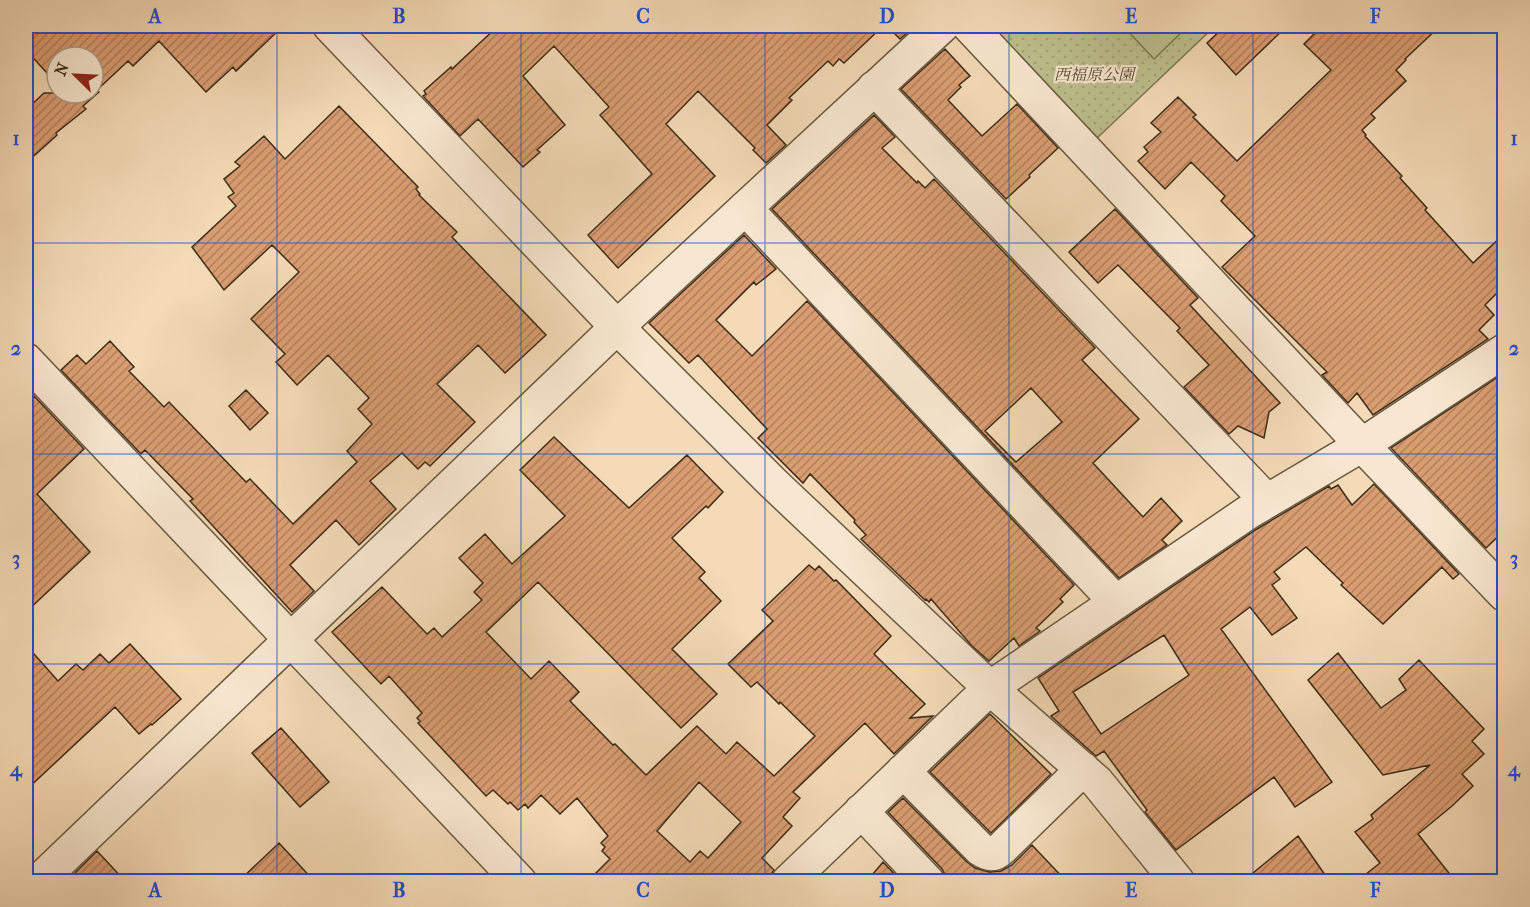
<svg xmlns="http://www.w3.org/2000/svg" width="1530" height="907" font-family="'IM FELL French Canon','Noto Serif JP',serif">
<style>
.green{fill:url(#green-dots);stroke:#7c7652;stroke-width:1.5}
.pitch{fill:#bdbf8d;stroke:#7c7652;stroke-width:1.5}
.building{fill:url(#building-hatch);stroke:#3c2c18;stroke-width:1.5;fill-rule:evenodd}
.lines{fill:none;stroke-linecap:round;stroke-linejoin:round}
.minor-casing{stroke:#6a5840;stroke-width:36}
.minor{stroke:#f8e7d0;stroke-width:33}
.grid{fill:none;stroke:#1d4ed8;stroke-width:1.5;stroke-opacity:0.55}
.labels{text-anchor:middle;stroke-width:4.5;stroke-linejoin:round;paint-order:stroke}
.park-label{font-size:16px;font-style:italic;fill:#56492f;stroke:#f8e7d0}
.neatline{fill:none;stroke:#1d4ed8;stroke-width:2}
.grid-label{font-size:20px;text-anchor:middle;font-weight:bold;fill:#1d4ed8}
</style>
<defs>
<pattern id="green-dots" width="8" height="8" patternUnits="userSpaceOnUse" patternTransform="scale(1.5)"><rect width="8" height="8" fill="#bdbf8d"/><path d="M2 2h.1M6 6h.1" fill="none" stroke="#a3a479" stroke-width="1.8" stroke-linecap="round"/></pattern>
<pattern id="building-hatch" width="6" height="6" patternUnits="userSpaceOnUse" patternTransform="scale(1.5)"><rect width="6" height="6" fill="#da9d72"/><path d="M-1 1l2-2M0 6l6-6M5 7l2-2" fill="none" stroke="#b2805d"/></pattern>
</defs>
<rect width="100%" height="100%" fill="#f4dab6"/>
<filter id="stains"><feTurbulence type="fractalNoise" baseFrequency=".00333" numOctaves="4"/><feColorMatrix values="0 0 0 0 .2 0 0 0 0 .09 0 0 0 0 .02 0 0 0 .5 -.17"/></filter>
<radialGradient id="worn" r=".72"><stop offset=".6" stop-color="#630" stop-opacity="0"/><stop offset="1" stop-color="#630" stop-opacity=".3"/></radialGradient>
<path class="green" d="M980 26H1215L1095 140Z"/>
<path class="pitch" d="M1123 26H1188L1154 59Z"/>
<path class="building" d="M26 26H54L61 33 68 26H283L236 71 233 67 206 92 159 41 133 66 128 61 97 90 99 92 83 106 86 109 56 133 57 135 26 163V110L44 93H93V57H57V84L26 50Z
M498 26H883L844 63 839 59 833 66 828 61 789 98 792 100 767 125 786 145 766 163 753 150 755 148 698 91 666 124 715 176 618 268 588 235 652 174 600 115 609 107 554 46 523 76 565 125 537 150 540 152 523 167 478 119 460 136 423 96 426 94 424 91 451 67 452 69Z
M887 26H915L900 39Z
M1225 26H1287L1236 75 1207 43Z
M1325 26H1440L1405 59 1406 60 1396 70 1406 81 1371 114 1375 118 1362 130 1366 135 1365 136 1402 176 1400 178 1427 208 1425 210 1473 263 1504 234V286L1485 305 1494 315 1479 330 1488 339 1373 415 1357 393 1348 403 1322 375 1327 372 1222 267 1255 236 1221 201 1225 196 1191 162 1165 189 1138 161 1148 152 1144 147 1161 132 1151 123 1178 97 1196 115 1193 117 1237 161 1331 70 1304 44 1319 29 1320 30Z
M945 49 970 76 959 85 961 87 948 100 982 136 1017 104 1058 148 1029 175 1030 177 1006 199 901 89Z
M339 106 418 187 416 189 420 194 419 195 457 232 452 237 546 335 505 373 478 345 437 384 475 422 430 466 425 462 418 469 402 453 370 481 396 509 359 545 336 520 290 565 314 591 292 612 190 501 193 499 145 450 141 454 61 370 77 355 86 364 110 341 134 367 129 371 164 407 169 402 246 482 250 479 293 524 357 462 347 451 372 424 358 409 369 398 328 355 297 385 276 362 285 354 251 319 299 272 272 245 224 290 192 247 236 206 228 197 234 193 224 179 240 166 235 162 264 136 285 159Z
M874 115 895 137 882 148 917 183 918 181 925 188 934 179 1095 348 1082 360 1139 419 1093 463 1143 517 1161 498 1182 521 1162 540 1167 545 1119 578 772 209ZM1031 388 1062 422 1016 462 985 431Z
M1115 209 1198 298 1190 305 1280 403 1269 412 1264 438 1238 426 1229 434 1184 387 1209 365 1177 331 1180 328 1118 265 1098 283 1069 252Z
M744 235 776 269 756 285 754 282 716 320 752 356 807 301 1074 585 1060 599 1063 602 1036 628 1040 631 1019 646 1014 638 989 661 972 646 931 599 929 602 926 599 925 600 861 539 866 535 854 522 855 520 810 474 803 483 758 438 767 429 698 355 689 363 649 323Z
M1504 373V531L1486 548 1391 448Z
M246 390 268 413 250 430 229 406Z
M34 396 84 449 37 494 90 552 26 612V404Z
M554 437 629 508 687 455 723 492 708 508 706 506 672 538 705 572 699 578 721 601 672 649 717 694 681 728 538 582 486 632 531 679 549 661 579 692 570 701 613 745 615 744 646 775 697 726 726 754 737 742 774 776 815 736 780 702 779 704 757 682 751 687 728 664 773 621 762 610 809 565 815 570 819 566 834 581 836 580 891 636 874 654 925 704 910 718 933 716 894 754 865 723 793 792 800 798 783 817 792 826 762 858 774 870 770 876V882H587L610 859 602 851 605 847 601 843 608 836 577 798 560 814 541 795 528 808 525 804 518 810 510 802 508 804 493 790 486 796 418 723 420 721 417 718 422 713 389 676 381 684 332 632 382 587 427 634 434 628 442 637 482 600 474 592 483 583 459 558 485 534 512 564 565 516 520 470ZM699 782 741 822 708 858 700 851 690 862 657 831Z
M1374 484 1459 574 1453 579 1442 567 1383 624 1341 585 1343 583 1306 547 1274 572 1280 579 1272 585 1297 618 1272 635 1250 607 1221 629 1332 782 1295 807 1274 777 1176 850 1145 812 1147 810 1104 751 1096 756 1053 718 1051 716 1059 711 1038 678 1257 529 1329 486 1331 489 1338 485 1352 505ZM1164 635 1189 675 1101 734 1073 692Z
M130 644 181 699 152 725 151 724 139 734 115 707 26 790V645L58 681 76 664 83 670 100 654 109 663Z
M1338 653 1381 708 1406 690 1399 679 1419 660 1484 729 1472 741 1484 754 1462 774 1473 786 1452 806 1418 834 1456 882H1356L1380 863 1355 832 1373 819 1371 815 1430 765 1383 775 1308 680Z
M990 714 1051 774 991 833 930 772Z
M281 728 329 782 300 807 252 753Z
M903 798 967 862 975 868 989 872 1001 871 1012 865 1032 845 1067 882H946V877L942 869 888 812Z
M1298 836 1330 882H1242Z
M279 843 315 882H238Z
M97 851 126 882H66Z
M883 862 902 882H866Z"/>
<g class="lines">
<g class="minor-casing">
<path id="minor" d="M330 26 617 327 773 483 990 688 1097 782 1178 882
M969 26 1362 445 1504 594
M874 88 1267 501
M745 208 1115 601
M26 360 520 882
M903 771 980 849C989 855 994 856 1002 848L1083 769
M861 811 928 882
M38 882 617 327 942 26
M788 882 990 688 1247 513 1362 445 1504 351"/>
</g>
<use href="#minor" class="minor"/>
</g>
<path class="grid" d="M277 26V882M521 26V882M765 26V882M1009 26V882M1253 26V882M26 243H1504M26 454H1504M26 664H1504"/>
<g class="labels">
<g class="park-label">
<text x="1094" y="80">西福原公園</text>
</g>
</g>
<rect width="1530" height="907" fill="none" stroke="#f4dab6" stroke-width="66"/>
<g transform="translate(75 75) rotate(294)"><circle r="28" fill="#f8e7d0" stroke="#ad9c86" stroke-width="1.5"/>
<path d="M0-4.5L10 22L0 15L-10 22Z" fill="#8f2418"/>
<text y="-9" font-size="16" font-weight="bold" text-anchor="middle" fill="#3c2c18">N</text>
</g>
<rect x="33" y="33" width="1464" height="841" class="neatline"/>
<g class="grid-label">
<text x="155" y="23">A</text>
<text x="399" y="23">B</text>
<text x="643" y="23">C</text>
<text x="887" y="23">D</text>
<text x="1131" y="23">E</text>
<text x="1375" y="23">F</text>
<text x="16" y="145">1</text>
<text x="1514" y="145">1</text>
<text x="16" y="355">2</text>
<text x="1514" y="355">2</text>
<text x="16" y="565">3</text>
<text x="1514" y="565">3</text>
<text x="16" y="776">4</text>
<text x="1514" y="776">4</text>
<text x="155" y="897">A</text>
<text x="399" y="897">B</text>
<text x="643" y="897">C</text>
<text x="887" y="897">D</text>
<text x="1131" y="897">E</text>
<text x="1375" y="897">F</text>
</g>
<rect width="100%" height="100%" filter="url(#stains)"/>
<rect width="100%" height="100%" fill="url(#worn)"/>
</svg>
